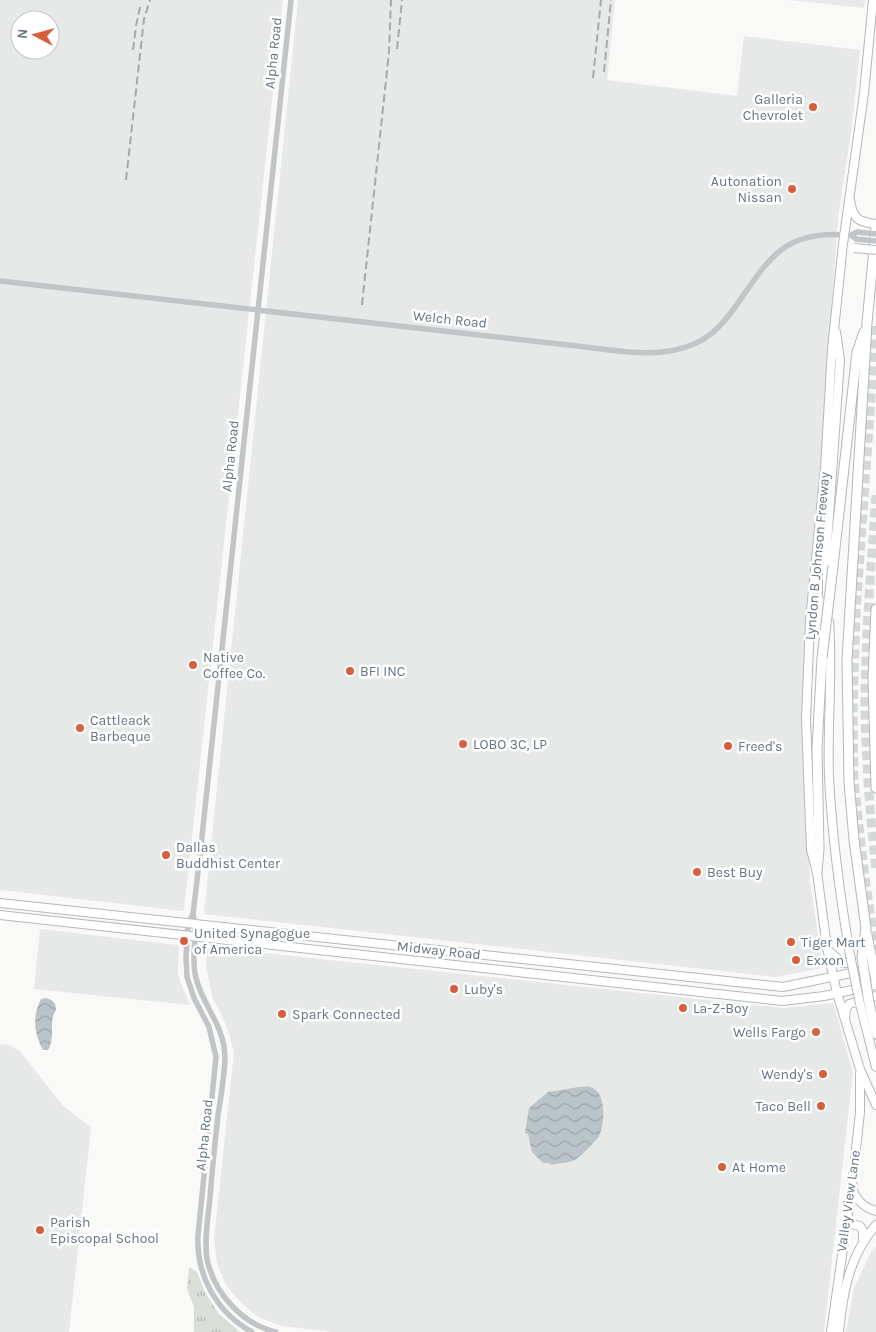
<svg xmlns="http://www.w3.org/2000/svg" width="876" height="1332" font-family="Karla,sans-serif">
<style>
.built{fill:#e7e8e8;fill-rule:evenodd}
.grass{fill:url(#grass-tufts)}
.water{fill:url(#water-waves)}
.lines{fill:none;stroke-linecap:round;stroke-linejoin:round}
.highway-tunnel{stroke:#d4d8d9;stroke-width:9;stroke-dasharray:9 4.5;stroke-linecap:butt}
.major-casing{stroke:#b4b9bd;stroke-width:10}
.highway-casing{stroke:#b4b8bb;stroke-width:11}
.minor{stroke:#c1c5c8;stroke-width:5.5}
.major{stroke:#fff;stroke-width:8}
.highway{stroke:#fff;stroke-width:9}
.rail{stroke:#a3a9ae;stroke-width:2;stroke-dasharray:8 4;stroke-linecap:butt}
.major-bridge-casing{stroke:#b4b9bd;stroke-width:10;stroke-linecap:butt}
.highway-bridge-casing{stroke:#b4b8bb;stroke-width:11;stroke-linecap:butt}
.minor-bridge{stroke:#c1c5c8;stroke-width:5.5}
.major-bridge{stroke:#fff;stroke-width:8}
.highway-bridge{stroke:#fff;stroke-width:9}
.poi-dot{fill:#d75e3a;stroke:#fff;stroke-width:2}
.labels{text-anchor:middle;stroke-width:5;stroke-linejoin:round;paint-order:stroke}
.street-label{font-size:14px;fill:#667580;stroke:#fff}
.poi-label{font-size:14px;fill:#667580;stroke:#fff;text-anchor:start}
</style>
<defs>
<pattern id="grass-tufts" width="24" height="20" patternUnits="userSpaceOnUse" patternTransform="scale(1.25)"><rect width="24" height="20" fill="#d9ded7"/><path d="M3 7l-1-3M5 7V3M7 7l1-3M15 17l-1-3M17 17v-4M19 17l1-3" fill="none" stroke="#b4b9b4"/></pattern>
<pattern id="water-waves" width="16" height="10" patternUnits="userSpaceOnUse" patternTransform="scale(1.25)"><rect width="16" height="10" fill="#bac4c8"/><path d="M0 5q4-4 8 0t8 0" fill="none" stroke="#9ba4a8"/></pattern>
</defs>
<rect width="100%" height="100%" fill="#f9f9f7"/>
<path class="built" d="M0 0H283L184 911 0 890ZM20 20H50V50H20Z
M298 0H615L607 80 737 96 744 36 860 50 851 133 838 218 830 336 823 460 805 664V788L810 881 823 968 776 977 204 914Z
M790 0H865L864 8Z
M40 929 178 945 179 949 178 976 190 1005 34 989Z
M207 947 784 1008 833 1003 853 1072 824 1332H333L281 1326 258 1317 240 1302 226 1285 217 1263 214 1239 234 1052 227 1027 212 996 206 967Z
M0 1044 9 1045 20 1051 63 1106 91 1127 69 1332H0Z
M876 1247V1332H846L854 1288 872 1250Z"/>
<path class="grass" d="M189 1267 197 1272 205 1292 218 1313 240 1332H194V1307L187 1289Z"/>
<path class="water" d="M46 998C53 1000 56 1003 56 1010 48 1021 56 1037 48 1050H43C34 1034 32 1016 41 999Z
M579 1087C582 1087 587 1086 590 1087 607 1091 605 1124 599 1136 597 1140 580 1157 575 1160 569 1163 559 1163 552 1165L549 1163H543L532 1152 528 1134 525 1133 529 1108 548 1092Z"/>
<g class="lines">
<path class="highway-tunnel" d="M876 326 856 613 853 709 854 782 865 878 876 952
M876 495C871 566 865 639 865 711 866 763 870 817 876 869"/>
<g class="major-casing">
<path id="major" d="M873 0 864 93 843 244 832 349 825 468 810 621 806 719 811 850 817 872 827 948 837 993 860 1069 876 1105
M850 200C853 219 858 222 876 224
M827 595V544L840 360 836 332
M829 621C833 673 827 725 829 777 832 837 840 896 850 955
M0 903 783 987 876 968
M0 915 782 1001 824 996 876 985
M828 950 842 963H854L876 959
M860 1004 876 1067
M845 1018 846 1009 849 1004 876 996
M852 1188C856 1200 863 1207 876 1211
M847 1223 860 1226 863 1231V1240
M831 1332 852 1186 860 1112V1074
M839 1332C843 1292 849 1256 876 1225"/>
</g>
<g class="highway-casing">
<path id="highway" d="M833 566 857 352 864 332
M876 609 873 678 876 788
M817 872 819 849 817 748 822 658
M866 928 854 840 849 782 847 660 867 323 876 227
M869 1003 876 1034"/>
</g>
<path class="minor" d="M0 281 577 346C615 350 658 360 694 344 713 336 724 322 736 306 768 260 783 230 846 235
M193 914C199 935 190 956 196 978 203 1007 225 1025 225 1059 224 1077 221 1097 218 1115 215 1143 212 1171 210 1198 208 1218 204 1239 207 1259 214 1293 242 1324 276 1332
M252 1332C216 1312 196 1275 198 1235L216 1057 209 1027 194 998 187 977 186 957 188 923 193 914 201 846 291 0"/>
<use href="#major" class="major"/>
<use href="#highway" class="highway"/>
<path class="rail" d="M397 49 402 0
M133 50 136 26 140 7
M604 72 611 0
M593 78 601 0
M126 180 144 19 150 0
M362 305 389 52 391 0"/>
<g class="major-bridge-casing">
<path id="major-bridge" d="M854 248 876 250
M850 955 860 1004"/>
</g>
<g class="highway-bridge-casing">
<path id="highway-bridge" d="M822 658 833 566
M866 928 862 957 869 1003
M867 935 876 980"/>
</g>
<path class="minor-bridge" d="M876 234 857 232 851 235 856 239 876 241"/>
<use href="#major-bridge" class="major-bridge"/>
<use href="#highway-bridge" class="highway-bridge"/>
</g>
<g class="poi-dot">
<circle cx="813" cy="107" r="5"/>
<circle cx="792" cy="189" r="5"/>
<circle cx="193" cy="665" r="5"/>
<circle cx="350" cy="671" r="5"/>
<circle cx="80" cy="728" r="5"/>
<circle cx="463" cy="744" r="5"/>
<circle cx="728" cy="746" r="5"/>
<circle cx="166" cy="855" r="5"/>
<circle cx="697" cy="872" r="5"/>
<circle cx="184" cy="941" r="5"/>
<circle cx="791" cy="942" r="5"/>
<circle cx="796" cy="960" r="5"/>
<circle cx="454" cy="989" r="5"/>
<circle cx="683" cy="1008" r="5"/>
<circle cx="282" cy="1014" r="5"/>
<circle cx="816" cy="1032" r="5"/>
<circle cx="823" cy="1074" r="5"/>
<circle cx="821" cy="1106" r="5"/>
<circle cx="722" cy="1167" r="5"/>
<circle cx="40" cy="1230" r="5"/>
</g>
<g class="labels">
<g class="street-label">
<text transform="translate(273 53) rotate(-84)" y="5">Alpha Road</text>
<text transform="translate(450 319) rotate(6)" y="5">Welch Road</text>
<text transform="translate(230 456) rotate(-84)" y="5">Alpha Road</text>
<text transform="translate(817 556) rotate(-85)" y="5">Lyndon B Johnson Freeway</text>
<text transform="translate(439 950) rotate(6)" y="5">Midway Road</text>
<text transform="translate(204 1135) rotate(-84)" y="5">Alpha Road</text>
<text transform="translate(848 1201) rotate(-82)" y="5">Valley View Lane</text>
</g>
<g class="poi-label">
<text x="803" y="104" text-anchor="end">Galleria<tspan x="803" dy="16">Chevrolet</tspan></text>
<text x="782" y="186" text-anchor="end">Autonation<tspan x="782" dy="16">Nissan</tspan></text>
<text x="203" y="662">Native<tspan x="203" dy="16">Coffee Co.</tspan></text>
<text x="360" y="676">BFI INC</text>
<text x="90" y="725">Cattleack<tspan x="90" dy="16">Barbeque</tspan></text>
<text x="473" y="749">LOBO 3C, LP</text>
<text x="738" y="751">Freed's</text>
<text x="176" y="852">Dallas<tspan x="176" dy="16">Buddhist Center</tspan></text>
<text x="707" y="877">Best Buy</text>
<text x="194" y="938">United Synagogue<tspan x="194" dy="16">of America</tspan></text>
<text x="801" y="947">Tiger Mart</text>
<text x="806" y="965">Exxon</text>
<text x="464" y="994">Luby's</text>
<text x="693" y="1013">La-Z-Boy</text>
<text x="292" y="1019">Spark Connected</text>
<text x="806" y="1037" text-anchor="end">Wells Fargo</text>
<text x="813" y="1079" text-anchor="end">Wendy's</text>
<text x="811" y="1111" text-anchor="end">Taco Bell</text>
<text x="732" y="1172">At Home</text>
<text x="50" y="1227">Parish<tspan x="50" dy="16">Episcopal School</tspan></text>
</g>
</g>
<g transform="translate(35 35) rotate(276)"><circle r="24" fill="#ffffff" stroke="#c2c8cc"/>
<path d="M0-4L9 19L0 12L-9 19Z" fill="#d75e3a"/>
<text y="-8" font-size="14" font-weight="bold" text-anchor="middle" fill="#667580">N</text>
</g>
</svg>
